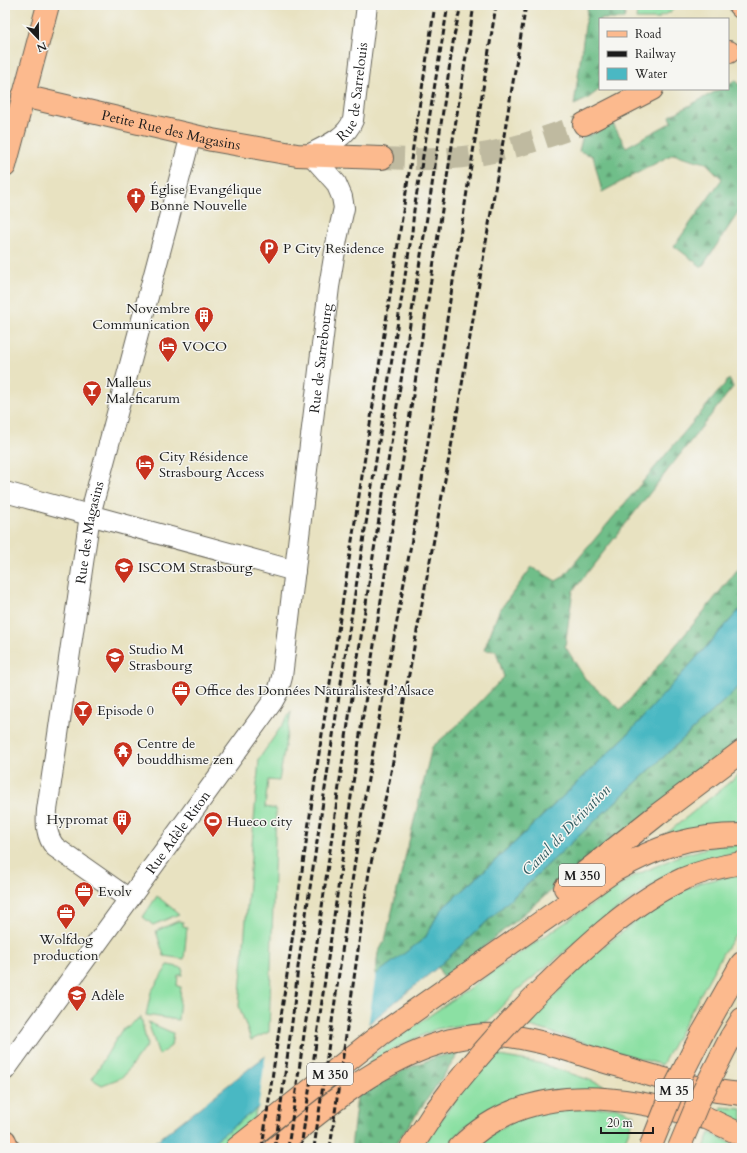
<svg xmlns="http://www.w3.org/2000/svg" width="747" height="1153" font-family="Cardo,serif">
<style>
.grass{fill:#8be0a3;stroke:#547e60}
.forest{fill:url(#forest-firs);stroke:#466d52}
.water{fill:#4ab8c3;stroke:#336a70}
.pier{fill:#e8e2c1}
.lines{fill:none;stroke-linecap:round;stroke-linejoin:round}
.major-tunnel{stroke:#bfbaa0;stroke-width:22;stroke-dasharray:22 11;stroke-linecap:butt}
.minor-casing{stroke:#636156;stroke-width:22}
.major-casing{stroke:#636156;stroke-width:24}
.highway-casing{stroke:#636156;stroke-width:24}
.minor{stroke:#fff;stroke-width:20}
.major{stroke:#fcba8e;stroke-width:22}
.highway{stroke:#fcba8e;stroke-width:22}
.rail{stroke:#1c1c1c;stroke-width:3;stroke-dasharray:6 3;stroke-linecap:butt}
.highway-bridge-casing{stroke:#636156;stroke-width:24;stroke-linecap:butt}
.highway-bridge{stroke:#fcba8e;stroke-width:22}
.labels{text-anchor:middle;stroke-width:3;stroke-linejoin:round;paint-order:stroke}
.shield{fill:#f6f6f2;stroke:#5d5d5c;stroke-width:1}
.shield-label{font-size:13px;font-weight:bold;fill:#1c1c1c}
.street-label{font-size:14px;fill:#1c1c1c;stroke:#f6f6f2}
.poi-label{font-size:14px;fill:#1c1c1c;stroke:#f6f6f2;text-anchor:start}
.water-label{font-size:15px;font-style:italic;fill:#2e5a5f;stroke:#f6f6f2}
</style>
<defs>
<pattern id="forest-firs" width="22" height="20" patternUnits="userSpaceOnUse"><rect width="22" height="20" fill="#70be89"/><path d="M5 1l3.5 6h-7zM16 11l3.5 6h-7z" fill="#5b9a6f"/></pattern>
</defs>
<rect width="100%" height="100%" fill="#f6f6f2"/>
<filter id="ink" filterUnits="userSpaceOnUse"><feTurbulence type="fractalNoise" baseFrequency=".025" numOctaves="2"/><feDisplacementMap in="SourceGraphic" scale="8" xChannelSelector="R" yChannelSelector="G"/><feConvolveMatrix kernelMatrix="1 2 1 2 8 2 1 2 1" color-interpolation-filters="sRGB"/></filter>
<filter id="wash" filterUnits="userSpaceOnUse"><feTurbulence type="fractalNoise" baseFrequency=".012" numOctaves="4" result="noise"/><feDisplacementMap in="SourceGraphic" scale="16" xChannelSelector="R" yChannelSelector="G"/><feGaussianBlur stdDeviation="0.9" result="paint"/><feColorMatrix in="noise" values="0 0 0 0 0 0 0 0 0 0 0 0 0 0 0 0 0 1.4 0 .05"/><feComposite in="paint" operator="in"/></filter>
<g filter="url(#wash)">
<rect width="100%" height="100%" fill="#e8e2c1"/>
<path class="grass" d="M642 5H674L675 7 671 12 659 17V19H636L637 11Z
M291 712 279 781 268 780 265 807 276 809 269 1032 251 1040 239 1006 259 759Z
M742 772V822H721L690 829 660 839Z
M718 845H742V854L725 855 671 872 612 913 515 992 488 1021 436 1029 395 1048 367 1066 373 1055 517 955 634 876 679 856Z
M742 873V925L723 953 662 1065 526 1025 590 958 655 905 699 883Z
M157 896 179 914 153 925 143 917Z
M178 921 183 922V926L187 927 184 959 164 956 156 931Z
M168 965 183 968 182 975H178L177 986 181 987 178 1020 146 1015 151 992Z
M141 1017 147 1045 123 1077 102 1085 92 1079 121 1031Z
M148 1022 173 1033 171 1046 159 1055Z
M494 1055 539 1063 587 1079 609 1088 484 1115 464 1128 445 1148H421L467 1083Z
M615 1107 635 1115 622 1148H473C489 1136 506 1123 526 1116 554 1107 585 1109 615 1107Z
M722 1107 742 1109V1125L720 1115Z
M257 1108 253 1120 218 1148H205Z
M710 1133 742 1148H704Z"/>
<path class="forest" d="M588 5H627L624 19H600V89L587 99 574 105Z
M736 80 741 88 742 92V207L702 267 674 246 722 179 706 163 673 154 602 192 593 156 579 151 585 127 590 135 613 124 626 147 672 122 670 116 720 89H728V84Z
M729 379 733 387 573 591 565 646 586 680 621 710 696 621 742 564V607L627 735 509 848 445 906 437 916 425 938 375 976 378 953 385 940 432 747 460 723 504 677 496 651 484 650 499 611 532 567 556 581 563 577Z
M742 684V739L581 866 444 980 438 967Z
M460 1052 393 1148H351L357 1097 404 1070 436 1057Z"/>
<path class="water" d="M742 607V684L438 967 368 1024 205 1148H144L158 1140 255 1064 425 938 437 916 445 906 509 848 627 735Z"/>
<path class="pier" d="M376 973 368 1026 258 1109 266 1053Z"/>
</g>
<g filter="url(#ink)">
<g class="lines">
<path class="major-tunnel" d="M382 158C405 159 429 160 452 158 497 155 541 139 584 124"/>
<g class="minor-casing">
<g id="minor">
<path id="s1" d="M306 156C323 147 346 139 353 120L367 5"/>
<path d="M5 492 295 571"/>
<path id="s2" d="M129 899 55 847C46 836 46 824 47 810L90 515 191 135"/>
<path id="s3" d="M5 1070 273 701 278 692 282 677 329 287 337 239 344 208 342 197 336 183 312 156"/>
</g>
</g>
<g class="major-casing">
<g id="major">
<path d="M739 5 742 8"/>
<path d="M728 52H729"/>
<path id="s4" d="M23 96 212 140 297 155 382 158"/>
<path d="M584 124 652 89"/>
<path d="M5 166 48 5"/>
<path d="M5 1141 8 1148"/>
</g>
</g>
<g class="highway-casing">
<path id="highway" d="M565 888 657 815 742 751
M546 985C587 945 631 903 683 879 702 871 722 866 742 863
M702 1034 742 963
M731 1037 742 1019
M692 1111 742 1135
M237 1148 380 1035 614 871C659 846 690 835 742 835
M275 1148C329 1105 382 1057 451 1040 466 1037 483 1034 499 1035 539 1038 577 1054 616 1065 657 1077 699 1091 742 1094
M411 1148 433 1114 451 1090
M459 1148C526 1079 622 1095 705 1118"/>
</g>
<use href="#minor" class="minor"/>
<use href="#major" class="major"/>
<use href="#highway" class="highway"/>
<path class="rail" d="M262 1148 318 760 435 5
M275 1148 293 1015 298 967 344 663 412 232 414 210 448 5
M288 1148 345 744 374 550 431 192 454 36 461 5
M301 1148 359 741 474 5
M314 1148 362 812 418 506 496 5
M330 1148 369 872 390 777 456 420 526 5"/>
<g class="highway-bridge-casing">
<path id="highway-bridge" d="M451 1090C481 1053 512 1018 546 985
M650 1148 672 1093 702 1034
M679 1148 699 1100 731 1037"/>
</g>
<use href="#highway-bridge" class="highway-bridge"/>
</g>
</g>
<defs>
<g id="church-pin" transform="scale(1)"><path d="M0 17L-7.5 6A9.5 9.5 0 1 1 7.5 6Z" fill="#c8321e" stroke="#f6f6f2"/><path d="M-1.2-6h2.4v3.5h3.3v2.4h-3.3V6h-2.4V-.1h-3.3v-2.4h3.3Z" fill="#fff"/></g>
<g id="parking-pin" transform="scale(1)"><path d="M0 17L-7.5 6A9.5 9.5 0 1 1 7.5 6Z" fill="#c8321e" stroke="#f6f6f2"/><path d="M-3.5-5.5H1a3.5 3.5 0 0 1 0 7H-1V5.5H-3.5ZM-1-3.4V-.6H.8a1.4 1.4 0 0 0 0-2.8Z" fill="#fff"/></g>
<g id="building-pin" transform="scale(1)"><path d="M0 17L-7.5 6A9.5 9.5 0 1 1 7.5 6Z" fill="#c8321e" stroke="#f6f6f2"/><path d="M-4-6H4V6H1V3H-1V6H-4ZM-2.5-4.3h1.7v1.8h-1.7ZM.8-4.3h1.7v1.8H.8ZM-2.5-1h1.7V.8h-1.7ZM.8-1h1.7V.8H.8Z" fill="#fff"/></g>
<g id="hotel-pin" transform="scale(1)"><path d="M0 17L-7.5 6A9.5 9.5 0 1 1 7.5 6Z" fill="#c8321e" stroke="#f6f6f2"/><path d="M-6-4.5h1.5V1H6V5H4.5V3h-9V5H-6ZM-4 0a1.8 1.8 0 1 1 3.6 0ZM.5 0V-2.5h3Q6-2.5 6 0Z" fill="#fff"/></g>
<g id="bar-pin" transform="scale(1)"><path d="M0 17L-7.5 6A9.5 9.5 0 1 1 7.5 6Z" fill="#c8321e" stroke="#f6f6f2"/><path d="M-6-5H6L.8 .8V4.5H3.5V6h-7V4.5H-.8V.8Z" fill="#fff"/></g>
<g id="university-pin" transform="scale(1)"><path d="M0 17L-7.5 6A9.5 9.5 0 1 1 7.5 6Z" fill="#c8321e" stroke="#f6f6f2"/><path d="M0-5L7-2L0 1L-7-2ZM-4 1L0 2.5L4 1V4Q0 6-4 4Z" fill="#fff"/></g>
<g id="office-pin" transform="scale(1)"><path d="M0 17L-7.5 6A9.5 9.5 0 1 1 7.5 6Z" fill="#c8321e" stroke="#f6f6f2"/><path d="M-6-3h4V-5.5h4V-3h4V5H-6ZM-1-4.5V-3h2v-1.5ZM-6 0V1H6V0Z" fill="#fff"/></g>
<g id="temple-pin" transform="scale(1)"><path d="M0 17L-7.5 6A9.5 9.5 0 1 1 7.5 6Z" fill="#c8321e" stroke="#f6f6f2"/><path d="M0-6L5-2H3V0L6.5 2.5H4V6H1.5V3h-3V6H-4V2.5H-6.5L-3 0V-2H-5Z" fill="#fff"/></g>
<g id="stadium-pin" transform="scale(1)"><path d="M0 17L-7.5 6A9.5 9.5 0 1 1 7.5 6Z" fill="#c8321e" stroke="#f6f6f2"/><path d="M0-5a6.5 5 0 1 0 0 10a6.5 5 0 1 0 0-10ZM-3.5-1.8h7v3.6h-7Z" fill="#fff"/></g>
<g id="school-pin" transform="scale(1)"><path d="M0 17L-7.5 6A9.5 9.5 0 1 1 7.5 6Z" fill="#c8321e" stroke="#f6f6f2"/><path d="M0-5L7-2L0 1L-7-2ZM-4 1L0 2.5L4 1V4Q0 6-4 4Z" fill="#fff"/></g>
</defs>
<g fill-rule="evenodd">
<use href="#church-pin" x="136" y="197"/>
<use href="#parking-pin" x="269" y="248"/>
<use href="#building-pin" x="204" y="316"/>
<use href="#hotel-pin" x="168" y="346"/>
<use href="#bar-pin" x="92" y="390"/>
<use href="#hotel-pin" x="145" y="464"/>
<use href="#university-pin" x="124" y="567"/>
<use href="#university-pin" x="115" y="657"/>
<use href="#office-pin" x="181" y="690"/>
<use href="#bar-pin" x="83" y="710"/>
<use href="#temple-pin" x="123" y="751"/>
<use href="#building-pin" x="122" y="819"/>
<use href="#stadium-pin" x="213" y="821"/>
<use href="#office-pin" x="84" y="891"/>
<use href="#office-pin" x="66" y="913"/>
<use href="#school-pin" x="77" y="995"/>
</g>
<g class="labels">
<g class="shield">
<rect x="559" y="864" width="46" height="22" rx="3"/>
<rect x="307" y="1063" width="46" height="22" rx="3"/>
<rect x="655" y="1079" width="38" height="22" rx="3"/>
</g>
<g class="shield-label">
<text x="582" y="880">M 350</text>
<text x="330" y="1079">M 350</text>
<text x="674" y="1095">M 35</text>
</g>
<g class="street-label">
<text dy="5" stroke="none"><textPath href="#s1" startOffset="88">Rue de Sarrelouis</textPath></text>
<text dy="5" stroke="none"><textPath href="#s4" startOffset="152">Petite Rue des Magasins</textPath></text>
<text dy="5" stroke="none"><textPath href="#s3" startOffset="803">Rue de Sarrebourg</textPath></text>
<text dy="5" stroke="none"><textPath href="#s2" startOffset="410">Rue des Magasins</textPath></text>
<text dy="5" stroke="none"><textPath href="#s3" startOffset="294">Rue Adèle Riton</textPath></text>
</g>
<g class="poi-label">
<text x="150" y="194">Église Evangélique<tspan x="150" dy="16">Bonne Nouvelle</tspan></text>
<text x="283" y="253">P City Residence</text>
<text x="190" y="313" text-anchor="end">Novembre<tspan x="190" dy="16">Communication</tspan></text>
<text x="182" y="351">VOCO</text>
<text x="106" y="387">Malleus<tspan x="106" dy="16">Maleficarum</tspan></text>
<text x="159" y="461">City Résidence<tspan x="159" dy="16">Strasbourg Access</tspan></text>
<text x="138" y="572">ISCOM Strasbourg</text>
<text x="129" y="654">Studio M<tspan x="129" dy="16">Strasbourg</tspan></text>
<text x="195" y="695">Office des Données Naturalistes d’Alsace</text>
<text x="97" y="715">Episode 0</text>
<text x="137" y="748">Centre de<tspan x="137" dy="16">bouddhisme zen</tspan></text>
<text x="108" y="824" text-anchor="end">Hypromat</text>
<text x="227" y="826">Hueco city</text>
<text x="98" y="896">Evolv</text>
<text x="66" y="944" text-anchor="middle">Wolfdog<tspan x="66" dy="16">production</tspan></text>
<text x="91" y="1000">Adèle</text>
</g>
<g class="water-label">
<text transform="translate(566 830) rotate(-46)" y="5">Canal de Dérivation</text>
</g>
</g>
<rect width="747" height="1153" fill="none" stroke="#f6f6f2" stroke-width="20"/>
<rect x="599" y="18" width="130" height="72" fill="#f6f6f2" stroke="#9f9f9c"/>
<rect x="607" y="31" width="20" height="6" fill="#fcba8e" stroke="#9f9f9c"/>
<text x="635" y="38" font-size="12" fill="#1c1c1c">Road</text>
<rect x="607" y="51" width="20" height="6" fill="#1c1c1c" stroke="#9f9f9c"/>
<text x="635" y="58" font-size="12" fill="#1c1c1c">Railway</text>
<rect x="607" y="68" width="20" height="12" fill="#4ab8c3" stroke="#9f9f9c"/>
<text x="635" y="78" font-size="12" fill="#1c1c1c">Water</text>
<g transform="translate(38 38) rotate(158)" stroke="#f6f6f2" stroke-width="3" paint-order="stroke">
<path d="M0-3L7 15L0 10L-7 15Z" fill="#1c1c1c"/>
<text y="-6" font-size="11" font-weight="bold" text-anchor="middle" fill="#1c1c1c">N</text>
</g>
<path d="M601 1127v6h52v-6" fill="none" stroke="#1c1c1c" stroke-width="2"/>
<text x="607" y="1127" font-size="12" fill="#1c1c1c" stroke="#f6f6f2" stroke-width="3" paint-order="stroke">20 m</text>
</svg>
